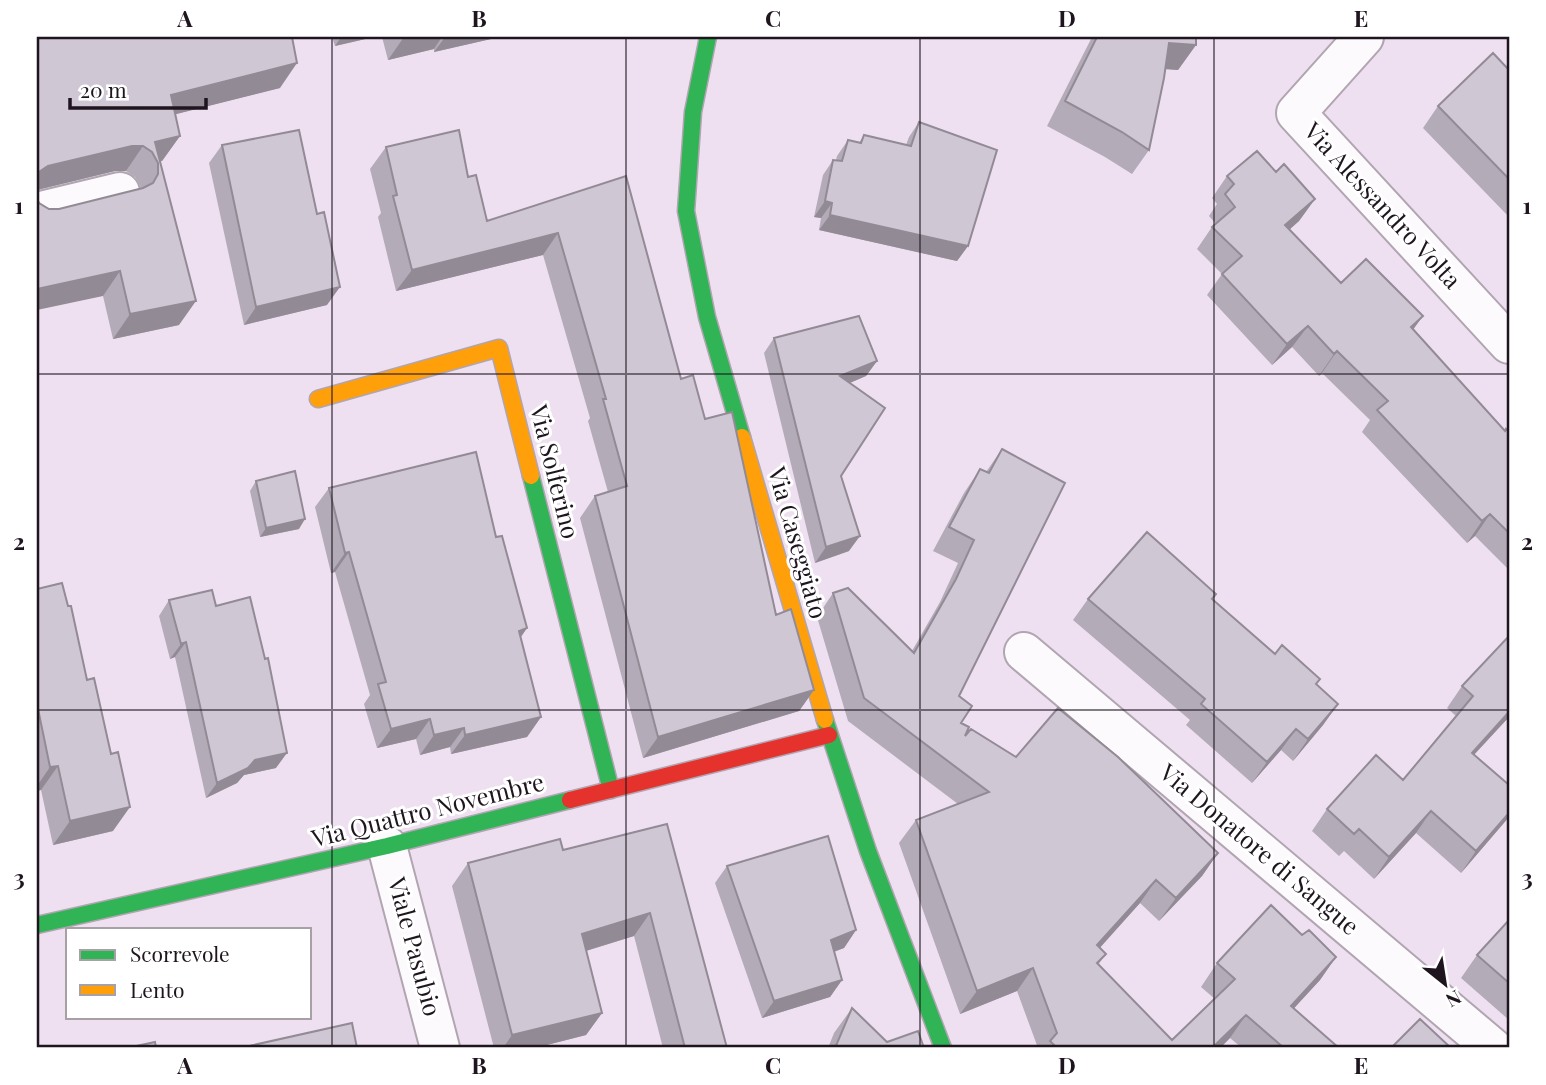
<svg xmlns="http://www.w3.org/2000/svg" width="1546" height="1085" font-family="'Playfair Display',serif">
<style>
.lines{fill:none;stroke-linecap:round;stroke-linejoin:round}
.street-casing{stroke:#b0a5b1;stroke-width:42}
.fast-casing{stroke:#b0a5b1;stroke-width:19}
.slow-casing{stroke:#b0a5b1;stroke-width:19}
.jam-casing{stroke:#b0a5b1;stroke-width:19}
.street{stroke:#fdfafd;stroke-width:38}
.fast{stroke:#30b455;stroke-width:16}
.slow{stroke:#ff9f0a;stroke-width:16}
.jam{stroke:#e5322d;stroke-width:16}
.wall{fill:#b3abb7}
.shaded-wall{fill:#928b95}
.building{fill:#d0c7d5;stroke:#928b95;stroke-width:2}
.grid{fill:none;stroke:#1e151f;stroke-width:2;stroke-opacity:0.55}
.labels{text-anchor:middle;stroke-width:6;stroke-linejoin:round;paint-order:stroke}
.street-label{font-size:24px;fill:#1e151f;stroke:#fff}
.neatline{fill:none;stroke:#1e151f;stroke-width:2.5}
.grid-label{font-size:23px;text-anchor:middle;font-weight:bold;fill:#1e151f}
</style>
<rect width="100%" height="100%" fill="#efe0f1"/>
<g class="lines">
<g class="street-casing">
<path id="street" d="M1364 37 1296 113 1509 344
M37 212 120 192
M1024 652 1493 1048
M387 846 440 1048"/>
</g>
<g class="fast-casing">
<path id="fast" d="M708 37 693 112 686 211 707 317 742 437
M531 476 611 790
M825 720 868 851 943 1048
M37 925 387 846 570 800"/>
</g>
<g class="slow-casing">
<path id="slow" d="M318 399 499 348 531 476
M742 437 825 720"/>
</g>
<g class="jam-casing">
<path id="jam" d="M570 800 829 735"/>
</g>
<use href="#street" class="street"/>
<use href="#fast" class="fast"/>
<use href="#slow" class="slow"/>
<use href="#jam" class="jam"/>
</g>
<path class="wall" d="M37 37 280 88 175 114 180 136 162 161H160L179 325 113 339 103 296 39 203 49 209H59L141 189V188L135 177 126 171H115L37 190Z
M332 37H374L335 46Z
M382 37H493L491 39 434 52V49L388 60Z
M1092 37H1196V45L1178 70 1165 69 1149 150 1132 174 1105 157 1047 126Z
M1509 70V217L1423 128 1438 106Z
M919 122 968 246 957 261 819 230 821 218 814 217 823 175 833 160H836L837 156 848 140 859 143 864 135 906 145 909 137Z
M222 145 317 214 327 305 244 325 209 163Z
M386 147 468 177 487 221 626 176 681 379 705 419 776 615 814 690 799 711 643 758 580 518 595 496 608 492 588 421 590 418 543 255 396 291 378 217 381 213 370 169Z
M1276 172 1315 199 1299 221 1289 230 1341 283 1413 329 1505 431 1509 433V570L1475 536 1467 543 1362 432 1370 420 1322 373 1319 376 1292 347 1272 365 1207 295 1222 274 1197 249 1212 227 1216 224 1209 216 1217 204 1212 198 1227 176Z
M774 338 877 361 866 376 849 383 841 476 849 551 815 563 764 353Z
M1002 449 959 696 961 723 965 736 1016 757 1218 853 1202 876 1159 921 1140 903 1099 948 1106 954 1098 965 1172 1040 1215 999 1201 987 1217 963 1302 935 1336 957 1320 980 1294 1008 1339 1048H1242L1230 1038 1220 1048H1038L1017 991 960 1014 899 843 916 820 958 804 848 721 817 617 833 593 912 651 940 602 958 563 933 551 964 493 980 469 986 472Z
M256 481 299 529 260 537 250 491Z
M329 488 496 537 527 628 521 637 541 717 527 737 451 754 450 747 420 755 416 739 377 748 364 704 370 695 335 572 331 573 315 507Z
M37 589 87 680 113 831 53 845 41 790 37 791Z
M1088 599H1213L1275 654 1316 684 1338 704 1323 725 1293 761 1281 750 1252 783 1186 725 1190 720 1073 620Z
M169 600 216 606 276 768 244 775 237 783 206 798 175 657 170 659 159 616Z
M1509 636V719L1508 718 1474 755 1509 785V817L1461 873 1416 833 1374 879 1344 851 1339 856 1312 831 1327 809 1403 780 1456 716 1447 708 1462 686Z
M667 824 727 1048H663L634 936 586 951 602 1013 586 1035 535 1048H494L452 886 468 863 563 850Z
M727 866 856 930 844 948 834 952 842 980 830 997 762 1018 715 883Z
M1509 920V1020L1461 978 1477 955Z
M852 1008 887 1042 924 1048H828L834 1033Z"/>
<path class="shaded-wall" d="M341 37H374L335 46Z
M404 37H442L434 49 388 60Z
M445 37H493L491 39 434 52Z
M1169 43 1196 45 1178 70 1151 68Z
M297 63 280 88 153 120 171 95Z
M180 136 162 161 158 162 155 142Z
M132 146H143L126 171H115L37 190V175L39 172 48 166Z
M1315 199 1299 221 1270 247 1285 225Z
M825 201 832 203 821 218 814 217Z
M830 215 968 246 957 261 819 230Z
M558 233 543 255 396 291 412 270Z
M120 271 103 296 37 310V289Z
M340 287 327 305 244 325 256 307Z
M196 301 179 325 113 339 130 314Z
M1423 316 1407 338 1411 327Z
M1308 326 1292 347 1272 365 1287 344Z
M1337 351 1322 373 1319 376 1334 354Z
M877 361 866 376 829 392 840 376Z
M1490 514 1475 536 1467 543 1482 521Z
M305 519 299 529 260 537 266 528Z
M860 536 849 551 815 563 826 547Z
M349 552 335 572 331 573 345 553Z
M527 628 513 648 519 631Z
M186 642 175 657 170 659 181 644Z
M814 690 799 711 643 758 658 737Z
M1338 704 1323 725 1293 761 1308 739Z
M1509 712V717L1456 774 1472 753Z
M541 717 527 737 451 754 465 735Z
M430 719 416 739 377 748 391 729Z
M464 728 450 747 420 755 434 735Z
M1296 729 1281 750 1252 783 1267 762Z
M287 753 276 768 244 775 237 783 206 798 217 783 255 760Z
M58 766 41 790 37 791V786L50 767Z
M130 807 113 831 53 845 70 821Z
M1431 811 1416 833 1374 879 1389 857Z
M1509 813V817L1461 873 1476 851Z
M1218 853 1202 876 1159 921 1176 898Z
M1156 880 1140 903 1081 969 1097 945Z
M650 913 634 936 566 957 582 934Z
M856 930 844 948 819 957 831 940Z
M1336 957 1320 980 1275 1029 1291 1006Z
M1033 968 1017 991 960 1014 977 991Z
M842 980 830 997 762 1018 774 1001Z
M602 1013 586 1035 535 1048H503L512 1035Z
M1246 1015 1230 1038 1220 1048H1212Z"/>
<path class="building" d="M37 37H292L297 63 171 95 180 136 155 142 196 301 130 314 120 271 37 289V199L39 203 49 209H59L143 188 153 183 158 174V163L152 152 143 146H132L48 166 39 172 37 175Z
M1097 37H1196V45L1169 43 1164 78 1149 150 1122 132 1065 101Z
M1493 53 1509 70V179L1438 106Z
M919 122 997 150 968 246 830 215 832 203 825 201 833 160 842 161 848 140 861 143 864 135 911 146Z
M299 130 317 214 324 212 340 287 256 307 222 145Z
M459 130 468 177 476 175 487 221 626 176 681 379 693 375 705 419 732 412 776 615 791 609 814 690 658 737 595 496 627 486 603 399H606L558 233 412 270 393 196 397 195 386 147Z
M1257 151 1276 172 1284 164 1315 199 1285 225 1341 283 1366 259 1423 316 1411 327 1505 431 1506 429 1509 433V533L1490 514 1482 521 1377 410 1388 401 1337 351 1334 354 1308 326 1287 344 1222 274 1242 256 1212 227 1235 207 1225 194 1234 184 1227 176Z
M859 316 877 361 840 376 885 408 841 476 860 536 826 547 774 338Z
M1002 449 1065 483 959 696 972 706 961 723 969 727 965 736 971 729 1016 757 1058 708 1118 757 1218 853 1176 898 1156 880 1097 945 1106 954 1097 963 1172 1040 1235 979 1217 963 1271 905 1302 935 1309 930 1336 957 1291 1006 1339 1048H1284L1246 1015 1212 1048H1057L1050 1041 1057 1033 1033 968 977 991 916 820 989 792 864 698 833 593 848 588 914 653 956 579 974 540 949 527 980 469 989 473Z
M476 452 496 537 502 536 527 628 519 631 541 717 465 735 464 728 434 735 430 719 391 729 378 684 386 682 349 552 345 553 329 488Z
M295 471 305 519 266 528 256 481Z
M1147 532 1216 594 1212 599 1275 654 1282 645 1320 679 1316 684 1338 704 1308 739 1296 729 1267 762 1201 704 1205 699 1088 599Z
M62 583 68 606H71L87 680 94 678 111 754 118 752 130 807 70 821 58 766 50 767 37 704V589Z
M212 590 216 606 250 597 265 659 268 658 287 753 255 760 248 768 217 783 186 642 181 644 169 600Z
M1509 636V712L1472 753 1509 785V813L1476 851 1431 811 1389 857 1359 829 1354 834 1327 809 1376 755 1403 780 1473 696 1462 686Z
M667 824 727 1048H685L650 913 582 934 602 1013 512 1035 468 863 560 839 563 850Z
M828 836 856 930 831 940 842 980 774 1001 727 866Z
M1509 920V983L1477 955Z
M852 1008 887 1042 918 1031 924 1048H835Z
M1420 1019 1451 1048H1391Z
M352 1023 357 1048H240Z
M155 1042 156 1048H127Z"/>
<path class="grid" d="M332 37V1048M626 37V1048M920 37V1048M1214 37V1048M37 374H1509M37 710H1509"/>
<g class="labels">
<g class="street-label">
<text transform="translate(1382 206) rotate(47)" y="8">Via Alessandro Volta</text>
<text transform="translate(554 472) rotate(76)" y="8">Via Solferino</text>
<text transform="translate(797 543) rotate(74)" y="8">Via Caseggiato</text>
<text transform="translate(428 811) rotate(-14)" y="8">Via Quattro Novembre</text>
<text transform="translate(1259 850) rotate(40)" y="8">Via Donatore di Sangue</text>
<text transform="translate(414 947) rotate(75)" y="8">Viale Pasubio</text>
</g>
</g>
<rect width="1546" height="1085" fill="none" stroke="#ffffff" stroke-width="77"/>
<rect x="66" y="928" width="245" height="91" fill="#ffffff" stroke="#a5a1a5" stroke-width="2"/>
<rect x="80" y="950" width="35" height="10" fill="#30b455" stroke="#a5a1a5" stroke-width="2"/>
<text x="130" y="962" font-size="21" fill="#1e151f">Scorrevole</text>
<rect x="80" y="985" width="35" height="10" fill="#ff9f0a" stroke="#a5a1a5" stroke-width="2"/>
<text x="130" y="998" font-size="21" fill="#1e151f">Lento</text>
<g transform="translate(1445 984) rotate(150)" stroke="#ffffff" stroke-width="5" paint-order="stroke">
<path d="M0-5L12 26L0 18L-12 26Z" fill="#1e151f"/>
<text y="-10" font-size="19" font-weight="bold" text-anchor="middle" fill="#1e151f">N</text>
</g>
<path d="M70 98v10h136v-10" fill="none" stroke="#1e151f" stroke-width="3.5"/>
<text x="80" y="98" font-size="21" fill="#1e151f" stroke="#ffffff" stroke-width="5" paint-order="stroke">20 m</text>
<rect x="38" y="38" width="1470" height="1008" class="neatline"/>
<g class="grid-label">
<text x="185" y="27">A</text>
<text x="479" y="27">B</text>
<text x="773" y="27">C</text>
<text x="1067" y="27">D</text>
<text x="1361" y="27">E</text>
<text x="19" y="214">1</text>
<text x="1527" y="214">1</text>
<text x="19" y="550">2</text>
<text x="1527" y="550">2</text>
<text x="19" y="886">3</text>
<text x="1527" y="886">3</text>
<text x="185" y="1074">A</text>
<text x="479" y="1074">B</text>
<text x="773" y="1074">C</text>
<text x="1067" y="1074">D</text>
<text x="1361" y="1074">E</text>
</g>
</svg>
